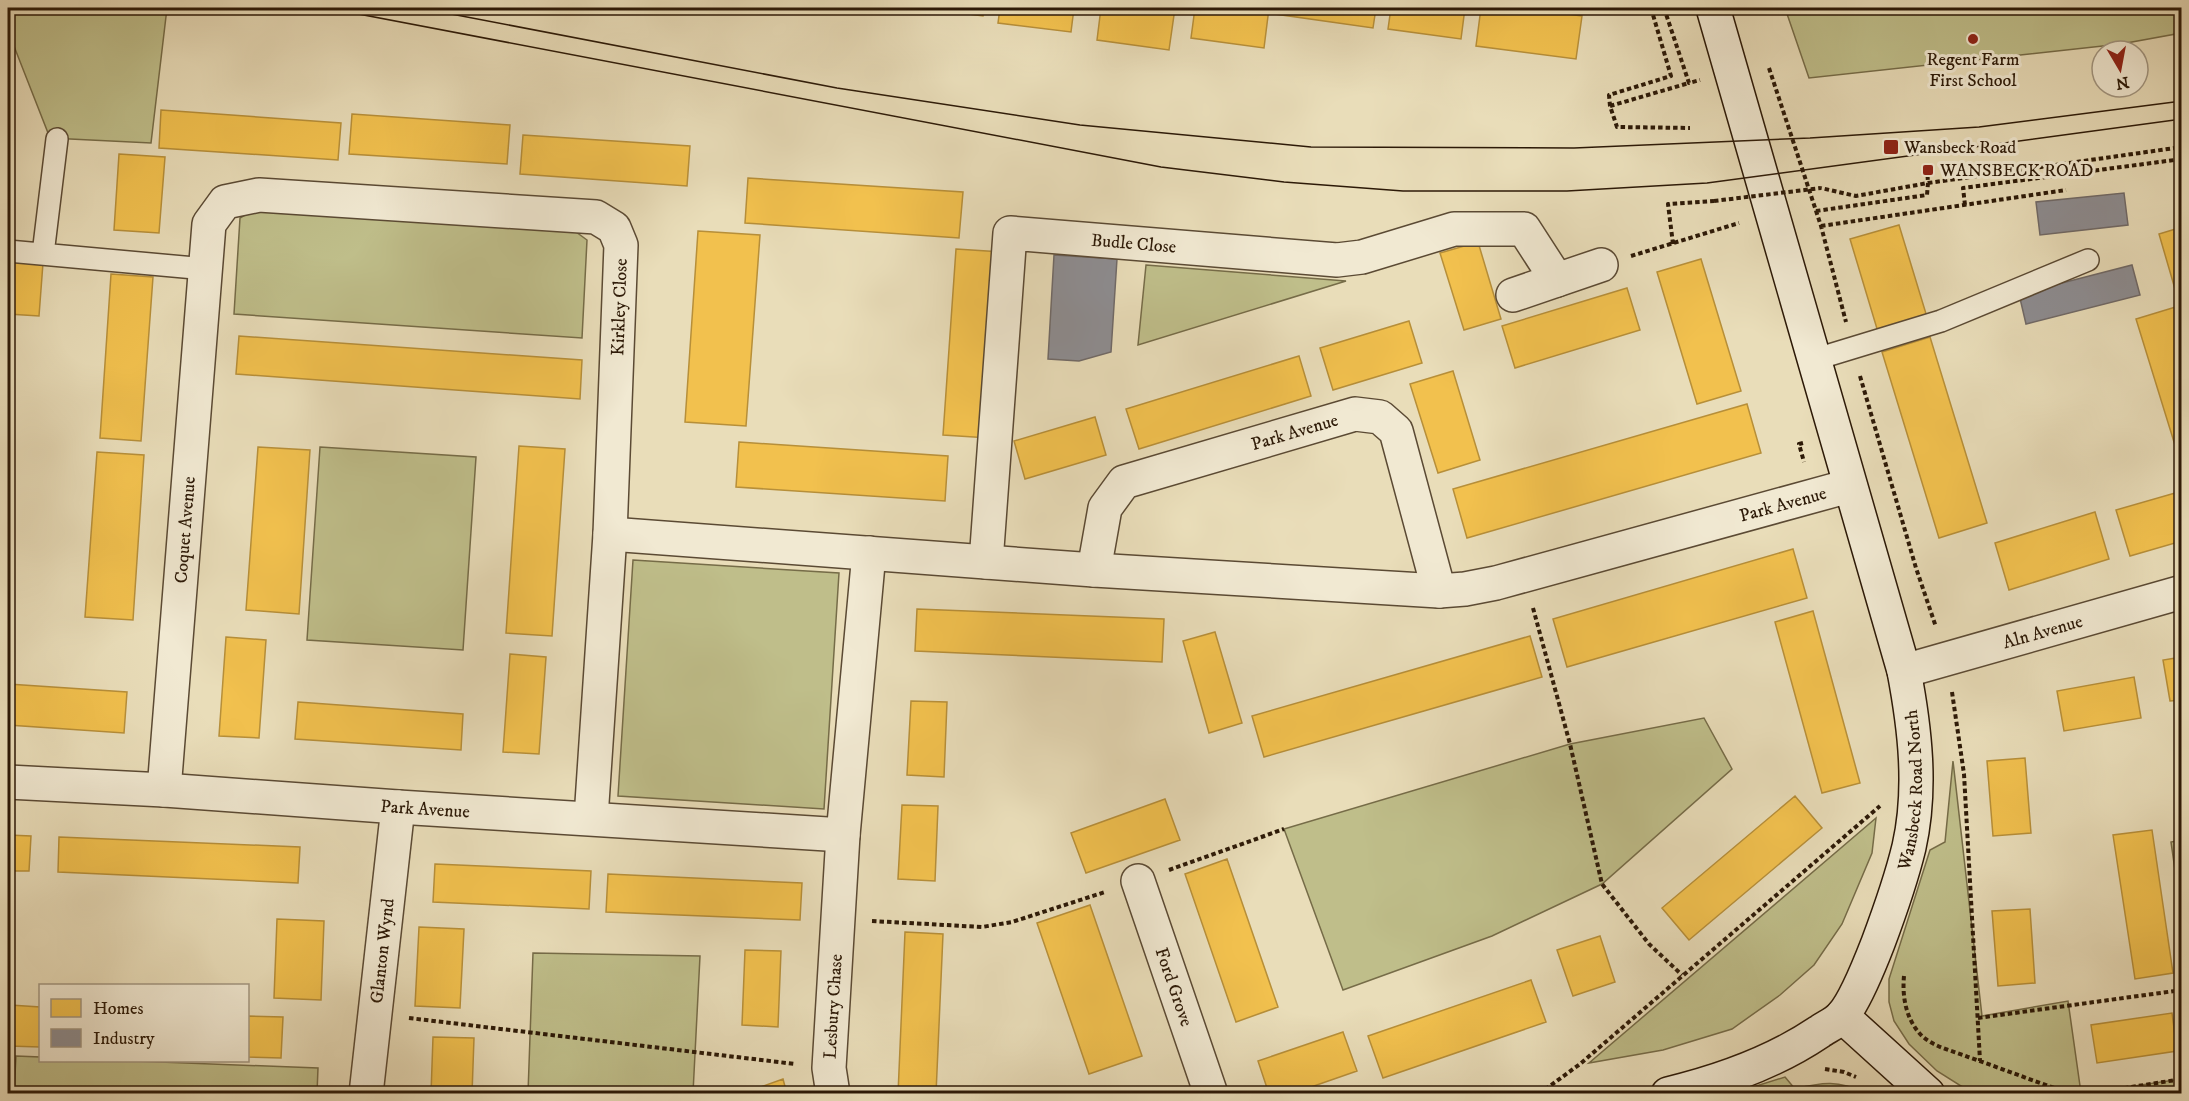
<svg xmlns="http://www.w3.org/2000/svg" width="2189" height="1101" font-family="'IM FELL DW Pica',serif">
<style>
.green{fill:#bfbe8a;stroke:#766c48;stroke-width:1.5}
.homes{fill:#f2c14e;stroke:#b78f39;stroke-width:1.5}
.industry{fill:#8d8d92;stroke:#706a68;stroke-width:1.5}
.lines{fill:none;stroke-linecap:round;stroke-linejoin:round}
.lane-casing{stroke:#5b4a34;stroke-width:24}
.street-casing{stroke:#5b4a34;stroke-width:36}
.secondary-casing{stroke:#2c1907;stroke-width:36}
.path{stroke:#2c1907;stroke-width:4;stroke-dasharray:4.5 3;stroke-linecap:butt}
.lane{stroke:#f1e9d2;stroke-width:21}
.street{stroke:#f1e9d2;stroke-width:33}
.secondary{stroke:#f1e9d2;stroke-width:33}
.tram{stroke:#2c1907;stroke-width:1.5}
.path-bridge{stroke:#2c1907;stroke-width:4;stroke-dasharray:4.5 3;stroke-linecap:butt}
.poi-dot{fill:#8f2418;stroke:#f1e9d2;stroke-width:2}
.labels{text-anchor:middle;stroke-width:6;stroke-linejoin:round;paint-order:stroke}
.poi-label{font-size:18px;fill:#2c1907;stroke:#f1e9d2;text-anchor:start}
.street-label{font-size:18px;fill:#2c1907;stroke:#f1e9d2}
</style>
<rect width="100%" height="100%" fill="#e9ddb9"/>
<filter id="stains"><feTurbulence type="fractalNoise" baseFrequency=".00333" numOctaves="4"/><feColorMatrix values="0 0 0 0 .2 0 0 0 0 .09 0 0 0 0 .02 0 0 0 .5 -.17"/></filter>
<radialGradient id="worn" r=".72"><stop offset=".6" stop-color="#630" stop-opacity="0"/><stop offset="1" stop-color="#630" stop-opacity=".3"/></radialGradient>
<path class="green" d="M16 8H167L151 143 50 138 10 36Z
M1785 8H2181V33L2121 44 1809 78Z
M255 209 576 232 587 240 582 338 234 314 240 218Z
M1146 265 1346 281 1138 345Z
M320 447 476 457 463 650 307 640Z
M633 560 839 573 824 809 618 796Z
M1704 718 1732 769 1602 884 1492 936 1343 990 1284 829 1570 744Z
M1953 761 1982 1016 2068 1001 2081 1093H1972L1937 1071 1909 1044 1894 1021 1889 1002V979L1930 850 1945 842Z
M1876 818 1872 853 1842 924 1814 965 1780 995 1732 1029 1663 1050 1589 1063Z
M2181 840H2182L2181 912 2171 842Z
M533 953 700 956 693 1093H528Z
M16 1056 40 1057V1060L134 1061 318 1068 317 1093H14Z
M1785 1077 1795 1089C1823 1082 1838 1080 1865 1093H1734Z
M2181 1079V1093H2087Z"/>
<path class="homes" d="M923 8H984L983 16Z
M1000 8H1074L1071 32 998 23Z
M1101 8H1175L1169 50 1097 40Z
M1195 8H1269L1264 48 1191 38Z
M1276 8H1376L1373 28 1275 14Z
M1391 8H1465L1461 39 1388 29Z
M1481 8H1525L1582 16 1576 59 1476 46Z
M161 110 341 123 338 160 159 148Z
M352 114 510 125 507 164 349 154Z
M523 135 690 146 687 186 520 174Z
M119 154 165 157 159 233 114 230Z
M748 178 963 192 959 238 745 223Z
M1899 225 1927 317 1878 332 1850 239Z
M2182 227V287L2175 289 2159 234Z
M698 231 760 235 746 426 685 422Z
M1478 242 1501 319 1464 330 1440 253Z
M956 249 1002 252 989 438 943 435Z
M1701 259 1741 391 1697 404 1657 272Z
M12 261 43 263 39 316 8 314Z
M111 274 153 277 141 441 100 438Z
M1627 288 1640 330 1515 368 1502 326Z
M2182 305V453L2178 455 2136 319Z
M1409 321 1422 363 1333 390 1320 348Z
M239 336 582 360 580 399 236 374Z
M1930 337 1987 523 1939 538 1882 352Z
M1299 356 1311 396 1139 449 1126 409Z
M1453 371 1480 460 1438 473 1410 384Z
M1747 404 1761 453 1467 538 1453 489Z
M1095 417 1106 455 1025 479 1014 441Z
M739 442 948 456 945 501 736 487Z
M519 446 565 449 552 636 506 633Z
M258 447 310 450 299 614 246 610Z
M97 452 144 455 133 620 85 617Z
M2182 491V541L2130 556 2116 510Z
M2095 512 2109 559 2009 590 1995 543Z
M1793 549 1807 598 1567 667 1553 619Z
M917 609 1164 619 1162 662 915 651Z
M1813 611 1860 783 1822 793 1775 622Z
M1215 632 1242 723 1209 733 1183 641Z
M1530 636 1542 677 1264 757 1252 716Z
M226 637 266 640 259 738 219 736Z
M510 654 546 657 539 754 503 752Z
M2182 657V700L2170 701 2163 660Z
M2134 677 2141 718 2064 731 2057 691Z
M8 684 127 692 124 733 8 725Z
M911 701 947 702 944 777 907 775Z
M298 702 463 714 461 750 295 739Z
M2025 758 2031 833 1993 836 1987 761Z
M1795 796 1822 828 1689 940 1662 908Z
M1165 799 1180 840 1086 873 1071 833Z
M902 805 938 806 935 881 898 879Z
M2152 830 2173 973 2135 979 2113 835Z
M8 835 31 836 29 871H8Z
M59 837 300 847 298 883 58 872Z
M1227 859 1278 1007 1236 1022 1185 874Z
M435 864 591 871 589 909 433 902Z
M608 874 802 883 800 920 606 912Z
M1090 905 1142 1056 1089 1074 1037 923Z
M2030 909 2035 983 1998 986 1992 911Z
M277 919 324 921 321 1000 274 998Z
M419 927 464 929 460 1008 415 1006Z
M905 932 943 934 936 1094H898Z
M1600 936 1615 982 1573 996 1557 950Z
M745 950 781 951 778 1027 742 1025Z
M1531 980 1546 1022 1383 1078 1368 1036Z
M10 1005 40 1007V1047L8 1046Z
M2172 1013 2177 1051 2097 1063 2091 1025Z
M248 1016 283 1017 281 1058 248 1057Z
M1343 1032 1357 1071 1291 1094H1269L1258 1061Z
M433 1037 474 1038 472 1094H431Z
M783 1079 787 1094H741Z"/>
<path class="industry" d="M2124 193 2128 225 2040 235 2036 202Z
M1054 255 1117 259 1111 352 1079 361 1048 359Z
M2132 265 2140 295 2026 324 2019 294Z"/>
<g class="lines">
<g class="lane-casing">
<path id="lane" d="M8 251 206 269
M43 254 57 139
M1813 360 1941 321 2088 260"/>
</g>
<g class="street-casing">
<g id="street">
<path d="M1513 295 1601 265"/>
<path id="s1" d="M610 534 1094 570 1439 591 1465 589 1496 583 1849 486"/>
<path id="s2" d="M986 562 1010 233 1337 260 1362 257 1454 229H1524L1557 280"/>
<path id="s3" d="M1094 570 1105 508 1124 482 1355 414 1380 417 1396 431 1439 591"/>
<path id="s4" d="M1904 671 2182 592"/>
<path id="s5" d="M8 782 164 790 398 807 843 835"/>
<path id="s6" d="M164 790 209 224 225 202 259 195 596 217 614 228 621 245 610 534 591 818"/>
<path id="s7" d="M1138 881 1211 1094"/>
<path id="s8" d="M366 1094 398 807"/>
<path id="s9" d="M833 1094 829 1068 843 835 869 553"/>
</g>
</g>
<g class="secondary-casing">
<g id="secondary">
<path d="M1842 1016 1928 1094"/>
<path id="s10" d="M1668 1094C1722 1081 1773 1063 1819 1032 1826 1027 1836 1023 1842 1016 1854 1003 1871 961 1878 943 1890 911 1901 880 1909 847 1922 789 1915 729 1904 671L1713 8"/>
</g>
</g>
<path class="path" d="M1651 8 1671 76 1609 95 1610 106 1617 127 1690 128
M1664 8 1689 83 1700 80
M1769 68 1821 226 1846 322
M1610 106 1689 83
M1927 168 1928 183 2182 147
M1965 205 1963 188 2182 159
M1816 211 1927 195 1928 183 1856 196 1821 188
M1821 226 2066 190
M1673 244 1668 204 1714 201
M1631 256 1739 223
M1860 376 1916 568 1936 627
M1803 443 1799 444 1804 462
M1533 608 1570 744 1602 884 1649 944 1682 975
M1952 692 1964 774 1980 1061
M1169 870 1284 829
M2182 898H2178L2182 920
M872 921 982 927 1012 922 1105 892
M1904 976C1902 997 1906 1020 1922 1036 1934 1047 1953 1051 1968 1057 2000 1068 2031 1080 2063 1091L2076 1094
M409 1018 795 1064
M1978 1018 2182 990
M1825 1069 1844 1072 1856 1077
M1539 1094 1580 1064 1880 806
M2087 1094 2182 1079"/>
<use href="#lane" class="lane"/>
<use href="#street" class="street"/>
<use href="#secondary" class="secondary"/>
<path class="tram" d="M327 8 1161 167 1284 182 1403 191H1567L1707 183 2182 119
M420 8 837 88 1080 125 1311 147 1574 148 1810 138 1979 127 2182 101"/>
<path class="path-bridge" d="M1714 201 1821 188"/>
</g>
<g class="poi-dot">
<circle cx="1973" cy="39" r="6"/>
<rect x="1883" y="139" width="16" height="16" rx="3"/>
<rect x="1922" y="164" width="12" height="12" rx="3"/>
</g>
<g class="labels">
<g class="poi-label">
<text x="1973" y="65" text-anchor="middle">Regent Farm<tspan x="1973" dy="21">First School</tspan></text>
<text x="1904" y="153">Wansbeck Road</text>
<text x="1940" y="176">WANSBECK ROAD</text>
</g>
<g class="street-label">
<text dy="6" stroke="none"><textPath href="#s2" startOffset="454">Budle Close</textPath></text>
<text transform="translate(619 307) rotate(-88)" y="6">Kirkley Close</text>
<text dy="6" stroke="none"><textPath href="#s3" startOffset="273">Park Avenue</textPath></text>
<text dy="6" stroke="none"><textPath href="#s1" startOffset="1186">Park Avenue</textPath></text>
<text dy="6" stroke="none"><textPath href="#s6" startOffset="261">Coquet Avenue</textPath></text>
<text dy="6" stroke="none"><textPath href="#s4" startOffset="144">Aln Avenue</textPath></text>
<text dy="6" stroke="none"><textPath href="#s10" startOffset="432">Wansbeck Road North</textPath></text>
<text dy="6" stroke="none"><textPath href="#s5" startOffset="418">Park Avenue</textPath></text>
<text dy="6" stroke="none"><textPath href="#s8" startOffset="144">Glanton Wynd</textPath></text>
<text dy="6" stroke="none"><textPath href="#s7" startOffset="112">Ford Grove</textPath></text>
<text dy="6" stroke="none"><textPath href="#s9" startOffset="88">Lesbury Chase</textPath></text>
</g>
</g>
<rect width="2189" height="1101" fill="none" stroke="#e9ddb9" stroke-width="30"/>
<rect x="9" y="9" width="2171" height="1083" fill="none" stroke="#2c1907" stroke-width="3"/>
<rect x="15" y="15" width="2159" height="1071" fill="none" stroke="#2c1907" stroke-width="1.5"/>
<rect x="39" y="984" width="210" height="78" fill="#f1e9d2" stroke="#a29681" stroke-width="1.5"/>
<rect x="51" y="999" width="30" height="18" fill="#f2c14e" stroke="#a29681" stroke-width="1.5"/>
<text x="93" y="1014" font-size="18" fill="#2c1907">Homes</text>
<rect x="51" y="1029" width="30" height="18" fill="#8d8d92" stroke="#a29681" stroke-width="1.5"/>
<text x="93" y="1044" font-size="18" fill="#2c1907">Industry</text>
<g transform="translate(2120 69) rotate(170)"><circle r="28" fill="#f1e9d2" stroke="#a29681" stroke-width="1.5"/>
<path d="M0-4.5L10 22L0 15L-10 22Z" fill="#8f2418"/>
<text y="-9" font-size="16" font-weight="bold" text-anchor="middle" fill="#2c1907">N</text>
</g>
<rect width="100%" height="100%" filter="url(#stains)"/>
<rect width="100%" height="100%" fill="url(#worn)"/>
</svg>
